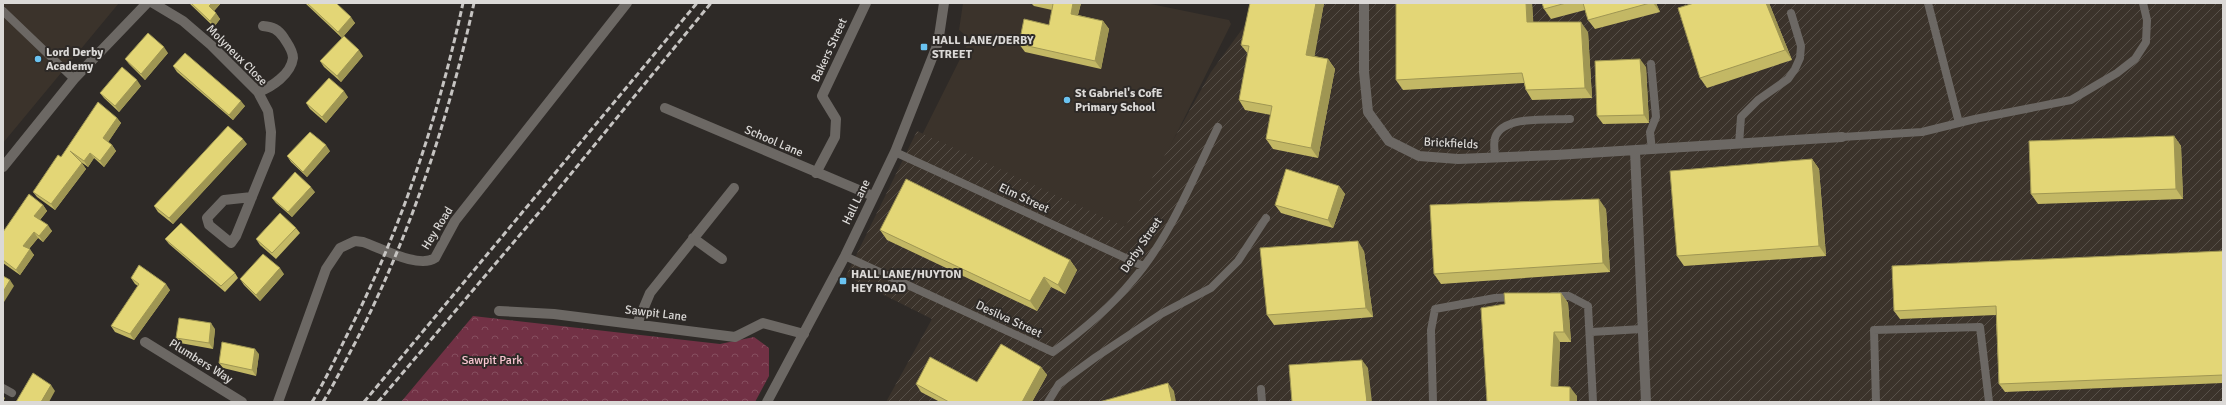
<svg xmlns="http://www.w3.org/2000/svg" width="2226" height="405" font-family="Signika,sans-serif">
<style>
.built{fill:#3b332b}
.industrial{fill:url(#industrial-furrows)}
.park{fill:url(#park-crowns)}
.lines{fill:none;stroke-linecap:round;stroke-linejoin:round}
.service{stroke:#6c6864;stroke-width:8}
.minor{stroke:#6c6864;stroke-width:10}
.tertiary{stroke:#6c6864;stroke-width:10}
.rail{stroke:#c6c4c2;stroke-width:3;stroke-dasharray:6 3;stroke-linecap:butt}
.wall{fill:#c3b865}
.shaded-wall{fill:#9f9653}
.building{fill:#e3d676;stroke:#9f9653}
.poi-dot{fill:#6ac3f1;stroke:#2e2a27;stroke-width:1.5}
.labels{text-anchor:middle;stroke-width:4;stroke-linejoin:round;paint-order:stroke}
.poi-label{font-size:12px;font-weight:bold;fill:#dbd9d7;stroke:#2e2a27;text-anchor:start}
.street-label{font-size:12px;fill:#dbd9d7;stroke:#2e2a27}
.park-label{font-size:12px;fill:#f8c6d1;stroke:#2e2a27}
</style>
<defs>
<pattern id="industrial-furrows" width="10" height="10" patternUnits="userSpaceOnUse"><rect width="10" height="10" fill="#3b332b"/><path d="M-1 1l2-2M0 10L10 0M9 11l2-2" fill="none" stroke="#575049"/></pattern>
<pattern id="park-crowns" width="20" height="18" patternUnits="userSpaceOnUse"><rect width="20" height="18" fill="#723145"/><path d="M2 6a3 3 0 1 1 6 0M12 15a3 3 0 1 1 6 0" fill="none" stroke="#864e5f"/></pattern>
</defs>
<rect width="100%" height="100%" fill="#2e2a27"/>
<path class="built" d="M3 3H119L3 143Z
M963 3H1146L1229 20 1231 24 1157 173 1137 234 919 141 970 39 959 30Z"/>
<path class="industrial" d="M1252 3H2223V402H886L932 319 846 276 917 131 1125 227 1211 72 1248 21Z"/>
<path class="park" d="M473 316 720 344 754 337 769 348V376L755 402H401Z"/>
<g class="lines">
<path class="service" d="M1928 3 1959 123
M3 11 74 79
M1651 64 1656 117 1650 132 1652 150
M1842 137 1922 132 1975 119 2071 100 2117 73 2135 59 2146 42 2147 20 2143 3
M1739 144 1741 117 1758 100 1788 79 1795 69 1800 58 1801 46 1791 13
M895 152 1143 266
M1495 157C1495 151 1493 144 1495 138 1502 115 1550 120 1570 119
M845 256 1053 352C1082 331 1109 309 1132 281 1170 238 1193 178 1218 127
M1553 296H1569L1588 306 1593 402
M1591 332 1642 329
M3 388 12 393
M1261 389 1262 402
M1048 402 1059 384 1096 357 1161 314 1211 288 1238 261 1266 218
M1433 402 1431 330 1435 309 1495 298 1515 297
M1876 402 1874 330 1980 327 1989 402"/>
<path class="minor" d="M153 3 183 21 211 45 258 92 268 111 271 132 270 152 236 236 231 243 209 225 207 218 224 200 252 197
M1364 3V72L1368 112 1389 141 1419 156 1458 159 1556 155 1842 137
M258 92C272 87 291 74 293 58 293 50 287 43 284 38 278 29 273 27 263 26
M665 108 873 196
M1635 151 1646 402
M3 167 74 79 147 3
M816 173 835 137 836 119 822 96 866 3
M693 238 722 259
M499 311 554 314 735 337 763 323 804 334
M637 324 650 293 734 188
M145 342 242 402
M278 402 326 269 340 248 355 241 363 242C381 248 419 269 435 258L455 221 627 3"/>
<path class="tertiary" d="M767 402 845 256 895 152 938 43 944 3"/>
<path class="rail" d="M312 402C325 381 336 357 347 335 401 230 438 118 463 3
M323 402C335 383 344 363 355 343 410 236 448 121 474 3
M364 402 697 3
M378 402 547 203 711 3"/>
</g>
<path class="wall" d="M189 3H221L214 11 220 19 214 27Z
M305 3H336L355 23 342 38Z
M1031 3H1081L1078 15 1103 21 1109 29 1101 69 1025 52 1019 44 1049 25 1052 10 1034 6Z
M1324 3 1314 56 1328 59 1335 69 1318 158 1273 149 1266 139 1271 115 1245 110 1239 100 1248 54 1241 45Z
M1396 3H1532L1533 22 1588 32 1592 98 1532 100 1526 90 1524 83 1403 90 1396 80Z
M1542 3H1656L1660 12 1595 29 1588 20 1585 10 1551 19 1544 9Z
M1769 3 1792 60 1707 88 1700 78Z
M168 53 145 80 129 64 125 59Z
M363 56 341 82 324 67 320 61Z
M173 66 245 106 233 120 177 72Z
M1646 67 1649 123 1603 124 1597 116Z
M141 86 119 112 104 98 100 93Z
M348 97 326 123 310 109 306 103Z
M117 118 121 123 108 142 112 145 116 151 104 167 94 158 88 167 81 162 86 169 55 210 37 197 33 192 61 157Z
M2174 136 2181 146 2183 199 2038 204 2031 194Z
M247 144 173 224 158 212 154 206Z
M330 151 307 177 291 162 287 156Z
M1812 159 1819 169 1826 256 1684 266 1677 256Z
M1339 186 1345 194 1333 228 1281 213 1275 205Z
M315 192 292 217 276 203 272 198Z
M43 205 47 211 40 220 52 231 43 242 38 238 29 249 34 255 20 275 3 263V232Z
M1606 209 1610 272 1441 284 1434 274Z
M296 228 300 233 276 259 260 245 256 239Z
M880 230 1070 260 1077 270 1065 294 1051 287 1037 311 887 240Z
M165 239 235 273 238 278 225 292 169 244Z
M1364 251 1373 317 1274 325 1267 315Z
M2223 251V383L2005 392 1999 384 1996 315 1900 319 1894 311Z
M284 274 260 301 244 285 240 279Z
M131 278 170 290 134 340 115 332 111 326 138 286 135 284Z
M1561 293 1568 303 1571 342H1560L1558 386 1577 396V402H1487Z
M215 329 213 349 180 343 176 338Z
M259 354 256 376 223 368 219 363Z
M1041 367 1047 375 1032 402H940L921 392 916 384 977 382Z"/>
<path class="shaded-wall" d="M212 3H221L213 12 209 6Z
M1073 3H1081L1076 22 1071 14Z
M1316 3H1324L1313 65 1306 55Z
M1526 3H1532L1534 31 1527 22Z
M1653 3H1656L1660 12Z
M1766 3H1769L1792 60 1785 50Z
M216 13 220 19 214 27 210 21Z
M351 17 355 23 342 38 338 32Z
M1103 21 1109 29 1101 69 1095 61Z
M1581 22 1588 32 1592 98 1585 88Z
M164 47 168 53 145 80 141 74Z
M359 50 363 56 341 82 337 76Z
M1328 59 1335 69 1318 158 1311 148Z
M1640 59 1646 67 1649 123 1644 115Z
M137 80 141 86 119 112 115 106Z
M344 91 348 97 326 123 322 117Z
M241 101 245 106 233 120 229 115Z
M117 118 121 123 107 144 103 138Z
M2174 136 2181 146 2183 199 2176 189Z
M243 139 247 144 173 224 169 218Z
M112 145 116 151 104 167 100 161Z
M326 145 330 151 307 177 303 172Z
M90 153 94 158 88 167 84 161Z
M1812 159 1819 169 1826 256 1819 246Z
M82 163 86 169 55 210 51 204Z
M1339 186 1345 194 1333 228 1328 220Z
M311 187 315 192 292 217 288 212Z
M1599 199 1606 209 1610 272 1603 263Z
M43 205 47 211 38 222 34 216Z
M48 225 52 231 43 242 39 236Z
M34 232 38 238 27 251 23 246Z
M1358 241 1364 251 1373 317 1366 308Z
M30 249 34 255 20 275 16 270Z
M1070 260 1077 270 1065 294 1058 285Z
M280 268 284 274 260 301 256 295Z
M1044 277 1051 287 1037 311 1030 301Z
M10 280 14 286 4 302 3 300V292Z
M166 284 170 290 134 340 130 334Z
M1561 293 1568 303 1571 342 1564 332Z
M211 323 215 329 213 349 209 343Z
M1554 332 1560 342 1558 395 1551 386Z
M255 349 259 354 256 376 252 370Z
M1362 360 1368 368 1372 402H1367Z
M1041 367 1047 375 1032 402H1022Z
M1168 383 1174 391 1176 402H1172Z
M51 385 55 391 49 402H41Z
M1570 387 1577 396V402H1570Z
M3 396 5 398 3 402Z"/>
<path class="building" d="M191 3H212L209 6 216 13 210 21Z
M307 3H336L351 17 338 32Z
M1050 3H1073L1071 14 1103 21 1095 61 1019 44 1024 19 1049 25 1053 4Z
M1250 3H1316L1306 55 1328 59 1311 148 1266 139 1272 106 1239 100 1249 46 1241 45Z
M1396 3H1526L1527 22H1581L1585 88 1526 90 1522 73 1396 80Z
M1542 3H1566L1544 9Z
M1583 3H1650L1588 20Z
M1694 3H1766L1785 50 1700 78 1678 8Z
M148 33 164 47 141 74 125 59Z
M344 36 359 50 337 76 320 61Z
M185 53 241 101 229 115 173 66Z
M1640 59 1644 115 1597 116 1595 61Z
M122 67 137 80 115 106 100 93Z
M329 78 344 91 322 117 306 103Z
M98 102 117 118 103 138 112 145 100 161 90 153 84 161 70 151 82 163 51 204 33 192 58 155 61 157Z
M228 126 243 139 169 218 154 206Z
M310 132 326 145 303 172 287 156Z
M2174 136 2176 189 2031 194 2029 141Z
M1812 159 1819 246 1677 256 1670 171Z
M1286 169 1339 186 1328 220 1275 205Z
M295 172 311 187 288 212 272 198Z
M906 179 1070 260 1058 285 1044 277 1030 301 880 230Z
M29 194 43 205 34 216 48 225 39 236 34 232 23 246 30 249 16 270 3 260V232Z
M1599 199 1603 263 1434 274 1430 205Z
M280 213 296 228 272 253 256 239Z
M181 223 235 273 221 286 165 239Z
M1358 241 1366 308 1267 315 1260 248Z
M2223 251V375L1999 384 1996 306 1894 311 1892 266Z
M263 254 280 268 256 295 240 279Z
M139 265 166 284 130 334 111 326 139 284 131 278Z
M3 276 10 280 3 292Z
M1504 293H1561L1564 332H1554L1551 386 1570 387V402H1487L1481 308 1505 304Z
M179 318 211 323 209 343 176 338Z
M222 342 255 349 252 370 219 363Z
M1001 344 1041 367 1022 402H949L916 384 930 357 977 382Z
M1362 360 1367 402H1292L1289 365Z
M33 373 51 385 41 402H16Z
M1168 383 1172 402H1099Z"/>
<g class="poi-dot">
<rect x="920" y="43" width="8" height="8" rx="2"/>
<circle cx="38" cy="59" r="4"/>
<circle cx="1067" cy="100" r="4"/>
<rect x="839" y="277" width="8" height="8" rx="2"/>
</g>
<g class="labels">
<g class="poi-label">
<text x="932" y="44">HALL LANE/DERBY<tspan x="932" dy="14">STREET</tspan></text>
<text x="46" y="56">Lord Derby<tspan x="46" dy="14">Academy</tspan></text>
<text x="1075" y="97">St Gabriel's CofE<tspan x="1075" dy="14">Primary School</tspan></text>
<text x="851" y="278">HALL LANE/HUYTON<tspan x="851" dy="14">HEY ROAD</tspan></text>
</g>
<g class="street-label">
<text transform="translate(829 50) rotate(-65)" y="4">Bakers Street</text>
<text transform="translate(237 55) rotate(45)" y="4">Molyneux Close</text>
<text transform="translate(774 141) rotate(23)" y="4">School Lane</text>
<text transform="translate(1451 143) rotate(3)" y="4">Brickfields</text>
<text transform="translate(1024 198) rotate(25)" y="4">Elm Street</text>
<text transform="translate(856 202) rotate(-64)" y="4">Hall Lane</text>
<text transform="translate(437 228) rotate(-58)" y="4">Hey Road</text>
<text transform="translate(1141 245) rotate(-56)" y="4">Derby Street</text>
<text transform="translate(656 313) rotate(7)" y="4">Sawpit Lane</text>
<text transform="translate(1009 319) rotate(25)" y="4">Desilva Street</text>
<text transform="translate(201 361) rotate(32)" y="4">Plumbers Way</text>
</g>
<g class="park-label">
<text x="492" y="364">Sawpit Park</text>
</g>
</g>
<rect width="2226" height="405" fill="none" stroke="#dbd9d7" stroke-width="8"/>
</svg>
